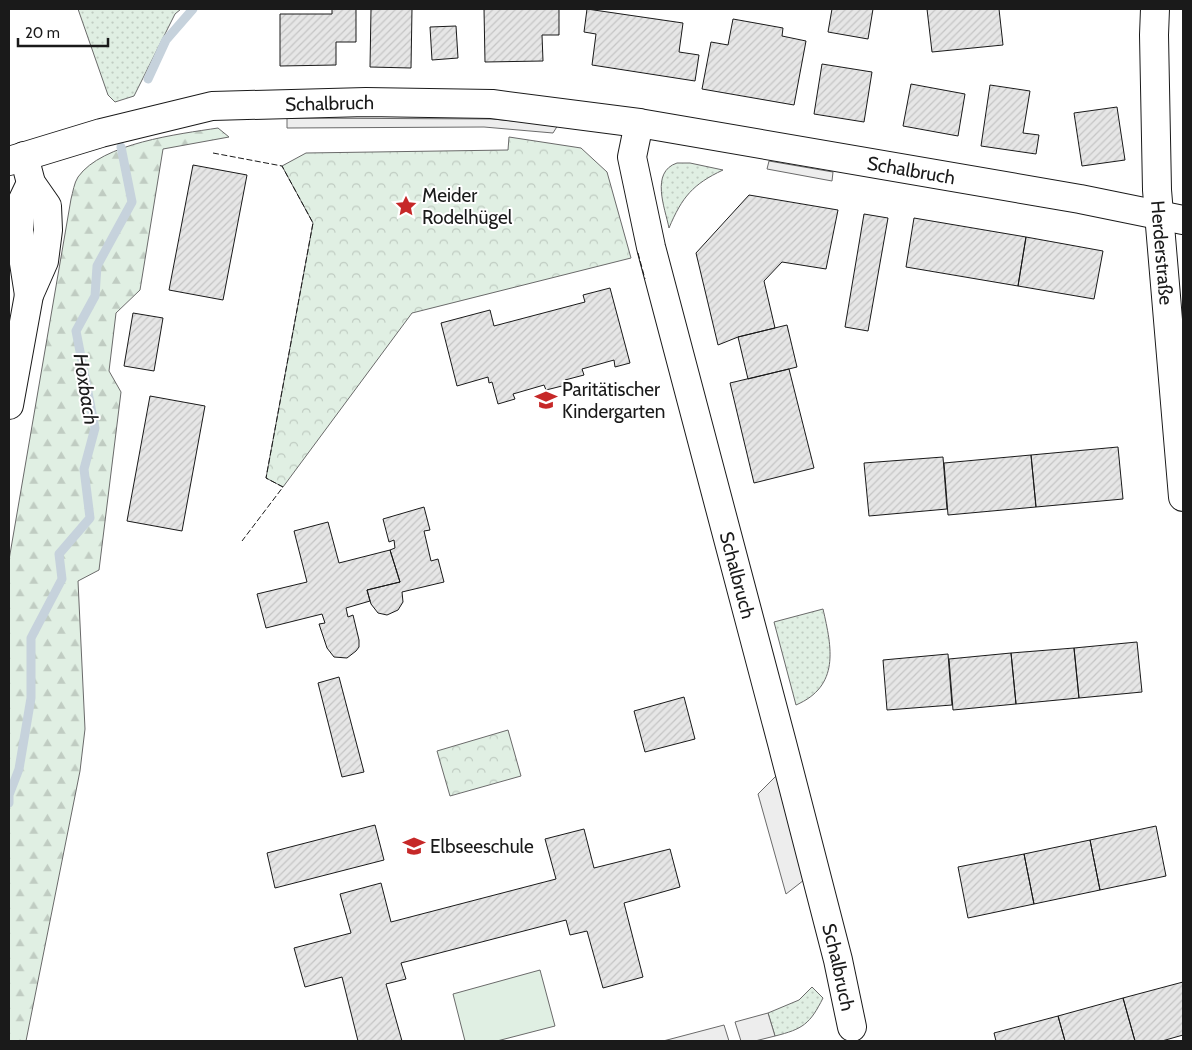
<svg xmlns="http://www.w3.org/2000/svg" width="1192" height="1050" font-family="Cabin,sans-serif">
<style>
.grass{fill:url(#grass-dots);stroke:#6a6a6a}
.forest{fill:url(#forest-firs);stroke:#6a6a6a}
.park{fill:url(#park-crowns);stroke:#6a6a6a}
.garden{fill:#e0efe3;stroke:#6a6a6a}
.parking{fill:#ededed;stroke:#6a6a6a}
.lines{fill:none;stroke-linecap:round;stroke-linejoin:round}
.stream{stroke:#c6d2dc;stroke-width:9}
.building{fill:url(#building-hatch);stroke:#1a1a1a}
.street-casing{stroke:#1a1a1a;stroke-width:30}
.street{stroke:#fff;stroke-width:28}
.fence{stroke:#1a1a1a;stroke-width:1;stroke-dasharray:6 2.5;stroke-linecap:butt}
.labels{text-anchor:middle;stroke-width:4;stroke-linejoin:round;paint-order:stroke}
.street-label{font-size:19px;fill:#1a1a1a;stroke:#fff}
.poi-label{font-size:19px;fill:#1a1a1a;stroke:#fff;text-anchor:start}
.water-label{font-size:20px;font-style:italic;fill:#1a1a1a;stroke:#fff}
</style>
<defs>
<pattern id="grass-dots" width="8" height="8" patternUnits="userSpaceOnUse" patternTransform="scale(1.25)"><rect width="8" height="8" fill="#e0efe3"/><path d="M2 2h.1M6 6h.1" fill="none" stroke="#c0ccc2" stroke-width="1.8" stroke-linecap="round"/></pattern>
<pattern id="forest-firs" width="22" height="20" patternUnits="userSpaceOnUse" patternTransform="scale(1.25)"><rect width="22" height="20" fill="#e0efe3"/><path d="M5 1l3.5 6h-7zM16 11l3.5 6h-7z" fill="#c0ccc2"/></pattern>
<pattern id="park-crowns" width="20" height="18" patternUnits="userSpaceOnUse" patternTransform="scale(1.25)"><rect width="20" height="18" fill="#e0efe3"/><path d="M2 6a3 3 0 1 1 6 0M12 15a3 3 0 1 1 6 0" fill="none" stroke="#c0ccc2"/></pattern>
<pattern id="building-hatch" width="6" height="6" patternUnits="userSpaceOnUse" patternTransform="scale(1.25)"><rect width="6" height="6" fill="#e6e6e6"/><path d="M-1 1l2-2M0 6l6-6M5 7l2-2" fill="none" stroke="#c5c5c5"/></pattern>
</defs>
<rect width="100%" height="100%" fill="#fff"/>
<path class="grass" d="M78 9H181L175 14 134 96 115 102 108 95Z
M677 163H690L723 170C693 184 682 197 669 228 665 208 650 172 677 163Z
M823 609C832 648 840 686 796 705L774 622Z
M812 987 823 998C810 1024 803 1029 775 1036L768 1013 799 1000Z"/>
<path class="forest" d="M218 128 229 137 163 149 140 290 116 313 109 371 121 392 99 570 78 581 85 729 80 771 26 1041H9V560L71 199C73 192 74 183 78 177 102 143 179 134 218 128Z"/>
<path class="park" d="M509 137 581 148 607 172 631 258 412 313 283 487 266 478 313 223 282 166 306 153 508 150Z
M508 730 521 776 450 796 437 751Z"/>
<path class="garden" d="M540 970 555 1026 497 1041H465L453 994Z"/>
<path class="parking" d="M287 118 492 119 558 125 553 133 484 127 287 128Z
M769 161 833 172 832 181 767 169Z
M778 774 804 880 786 894 758 794Z
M768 1013 775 1036 755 1041H741L735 1022Z
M724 1025 729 1041H663L667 1040Z"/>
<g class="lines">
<path class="stream" d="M148 79 166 40 193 9
M9 803V795L19 769 31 698V638L62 579 59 554 90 518 84 469 95 428 76 331 95 296 97 266 132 202 121 147"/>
</g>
<path class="building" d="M332 9H356V42H336V65L280 66V14H332Z
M371 9H412L411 68 370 67Z
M484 9H559V35H542L543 61 485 62Z
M587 9 683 23 679 52 699 55 695 81 592 65 596 34 584 32Z
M832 9H873L868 39 828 32Z
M927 9H999L1003 45 932 52Z
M733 19 783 28 782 36 806 41 794 105 702 89 711 42 728 45Z
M456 26 458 58 432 60 430 27Z
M822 64 872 72 864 122 814 114Z
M911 84 965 94 958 136 903 126Z
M990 85 1030 91 1023 133 1039 135 1036 154 981 146Z
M1117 107 1125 160 1082 166 1074 113Z
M193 165 247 175 223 300 169 290Z
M749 195 838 210 826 269 782 262 764 281 775 328 738 337 718 345 696 253Z
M864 214 888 218 868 331 845 327Z
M914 218 1026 237 1018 286 906 267Z
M1026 237 1103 251 1094 299 1018 286Z
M610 288 630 363 615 367 614 360 582 369 584 375 565 380 566 385 546 390 544 385 513 394 515 399 498 404 492 382 489 383 488 377 457 386 441 323 490 310 494 326 585 302 583 295Z
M133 313 163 318 154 371 124 366Z
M787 325 797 367 748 379 738 337Z
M789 369 814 468 754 483 730 383Z
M150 396 205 406 182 531 127 521Z
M1118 447 1123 499 1036 507 1031 455Z
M1031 455 1036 507 948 515 944 463Z
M943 457 947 509 869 516 864 463Z
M424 507 430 530 424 531 431 561 438 559 444 582 402 592 403 602 398 610 387 615 378 613 371 604 367 590 400 582 390 550 395 548 394 540 389 542 383 519Z
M328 522 339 563 390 550 400 582 367 590 370 601 346 608 348 617 353 615 359 640V647L356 651 347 658 334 657 327 648 319 624 325 623 322 614 266 628 257 594 307 582 294 531Z
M1137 642 1142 692 1079 698 1074 648Z
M1074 648 1079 698 1016 704 1011 653Z
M1011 653 1016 704 953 710 949 659Z
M948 654 952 705 887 710 883 660Z
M339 677 364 772 342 777 318 683Z
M684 697 695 739 645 752 634 711Z
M375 825 384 860 275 888 267 853Z
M1156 826 1166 876 1100 890 1090 840Z
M584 829 594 868 670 849 680 887 624 903 643 977 603 988 587 931 570 935 566 920 401 963 406 979 386 984 402 1041H358L342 977 305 987 294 948 351 933 340 894 381 883 391 922 556 879 545 839Z
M1090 840 1100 890 1034 904 1024 854Z
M1024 854 1034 904 968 918 958 867Z
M1183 982V1035L1162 1041H1135L1123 998Z
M1123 998 1135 1041H1065L1058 1016Z
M1058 1016 1065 1041H996L994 1033Z"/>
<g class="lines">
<g class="street-casing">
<g id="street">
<path id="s1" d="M1155 9 1154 35 1157 190 1183 497"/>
<path id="s2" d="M639 123 632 157 651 247 782 743 838 960 852 1027"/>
<path id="s3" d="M9 161 101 133 212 106 366 102 492 104 639 123 1080 199 1183 220"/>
<path d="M29 295 19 231 21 204 31 183"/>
<path d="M9 405 29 295 44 261 48 230 47 206 31 183 24 156"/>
</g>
</g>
<use href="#street" class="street"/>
<path class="fence" d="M213 153 282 166 313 223 266 478 283 487 242 541
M638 253 645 279"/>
</g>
<defs>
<g id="sight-bare" transform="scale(1.725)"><path d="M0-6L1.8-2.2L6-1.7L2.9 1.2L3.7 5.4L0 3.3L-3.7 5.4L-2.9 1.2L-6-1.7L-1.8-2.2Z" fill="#c62828" stroke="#fff" stroke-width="2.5" paint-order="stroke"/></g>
<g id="school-bare" transform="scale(1.725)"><path d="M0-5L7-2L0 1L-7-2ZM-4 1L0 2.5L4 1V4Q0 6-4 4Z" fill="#c62828" stroke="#fff" stroke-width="2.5" paint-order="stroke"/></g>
</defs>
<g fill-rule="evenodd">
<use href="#sight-bare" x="406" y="206"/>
<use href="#school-bare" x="546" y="400"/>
<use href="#school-bare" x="414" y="846"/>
</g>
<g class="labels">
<g class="street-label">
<text dy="7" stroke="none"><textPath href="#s3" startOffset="328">Schalbruch</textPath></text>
<text dy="7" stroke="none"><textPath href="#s3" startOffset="915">Schalbruch</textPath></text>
<text dy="7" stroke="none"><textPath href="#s1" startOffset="244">Herderstraße</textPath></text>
<text dy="7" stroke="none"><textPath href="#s2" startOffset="466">Schalbruch</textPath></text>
<text dy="7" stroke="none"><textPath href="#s2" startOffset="871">Schalbruch</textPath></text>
</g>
<g class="poi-label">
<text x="422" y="202">Meider<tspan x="422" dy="22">Rodelhügel</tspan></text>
<text x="562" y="396">Paritätischer<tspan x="562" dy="22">Kindergarten</tspan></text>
<text x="430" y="853">Elbseeschule</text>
</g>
<g class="water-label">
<text transform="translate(86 389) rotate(81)" y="7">Hoxbach</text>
</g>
</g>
<rect width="1192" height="1050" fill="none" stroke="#1a1a1a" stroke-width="20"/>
<path d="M18 38v8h90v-8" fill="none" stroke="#1a1a1a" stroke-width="2.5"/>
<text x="25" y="38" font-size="15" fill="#1a1a1a" stroke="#ffffff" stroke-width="4" paint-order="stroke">20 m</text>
</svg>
